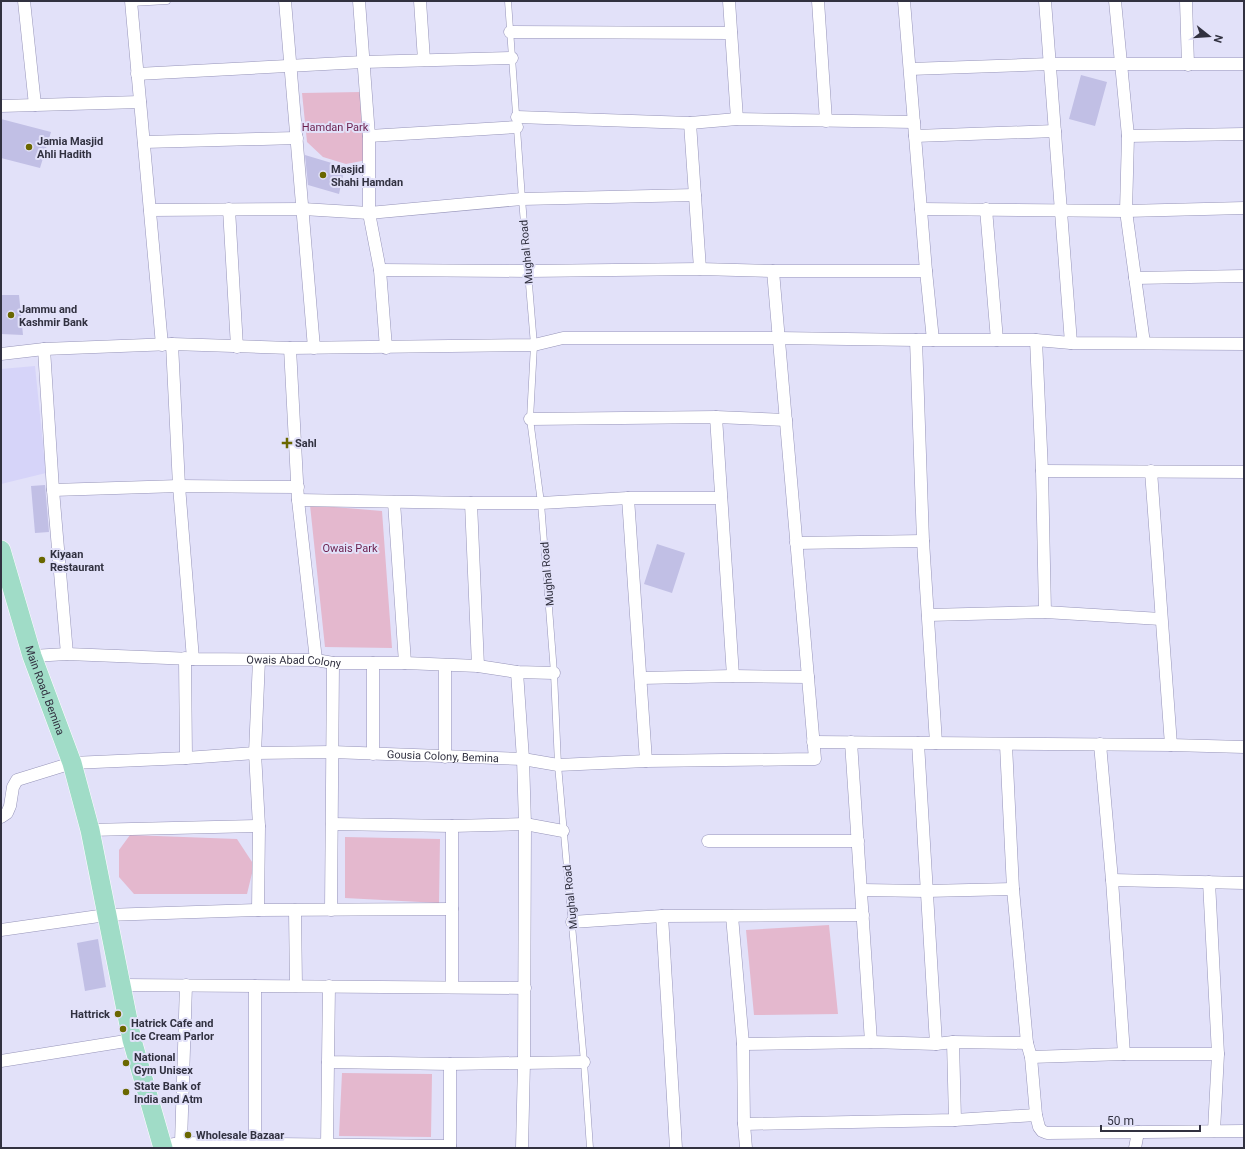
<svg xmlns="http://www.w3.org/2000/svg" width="1245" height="1149" font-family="Roboto,sans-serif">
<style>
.built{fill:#d6d4f9}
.green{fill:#e4b8ce}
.building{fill:#c1bfe5}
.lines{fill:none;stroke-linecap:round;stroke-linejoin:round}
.lane-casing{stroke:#9694b9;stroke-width:7}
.street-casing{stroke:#9694b9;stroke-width:13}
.primary-casing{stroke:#fff;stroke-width:20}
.lane{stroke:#fff;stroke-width:6}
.street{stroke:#fff;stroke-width:12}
.primary{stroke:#a0dcc7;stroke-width:19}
.poi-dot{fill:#6a6700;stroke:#e2e1f9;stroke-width:1.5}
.labels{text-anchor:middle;stroke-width:4;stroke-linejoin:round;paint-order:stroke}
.park-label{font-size:11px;fill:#6b1f4d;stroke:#e2e1f9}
.poi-label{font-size:11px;font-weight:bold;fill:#313140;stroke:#e2e1f9;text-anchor:start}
.street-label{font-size:11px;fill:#313140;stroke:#e2e1f9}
</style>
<rect width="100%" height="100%" fill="#e2e1f9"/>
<path class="built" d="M35 366 46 473 1 484V369Z"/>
<path class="green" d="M361 92 367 160 346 164 323 157 307 142 302 93Z
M310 505 382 511 392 648 325 647Z
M130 835 237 839 254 865 247 894H134L119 877V850Z
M345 837 440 839 439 903 345 898Z
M829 925 838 1014 754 1015 746 930Z
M342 1073 432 1074 431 1137 339 1136Z"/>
<path class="building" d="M1081 75 1107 82 1095 126 1069 119Z
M1 119 51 132 40 168 1 158Z
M305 155 345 167 339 194 308 185Z
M1 295H19L23 335 1 334Z
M45 485 49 532 35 533 31 486Z
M657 544 685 553 672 593 644 584Z
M98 939 106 987 85 991 77 943Z"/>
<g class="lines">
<g class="lane-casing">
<path id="lane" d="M508 1 522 199 534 345 530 419 541 503 554 673 558 765 584 1062 590 1148
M131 3 167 1"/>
</g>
<g class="street-casing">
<g id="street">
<path d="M24 1 35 105"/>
<path d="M131 1 162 345"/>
<path d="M285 1 314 348"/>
<path d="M359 1 369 136V213L380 270 386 348"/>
<path d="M420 1 424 60"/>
<path d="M729 1 737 119"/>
<path d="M818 1 826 121"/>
<path d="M904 1 926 271 933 340"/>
<path d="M1045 1 1071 343"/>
<path d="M1115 1 1128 136 1126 211 1144 343"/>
<path d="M1186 1 1188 65"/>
<path d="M510 32 731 33"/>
<path d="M910 69 1050 64H1244"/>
<path d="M137 74 363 62 512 58"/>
<path d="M1 106 140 102"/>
<path d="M517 117 690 123 737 119 914 122"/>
<path d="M690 123 700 269"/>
<path d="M369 136 517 127"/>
<path d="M915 136 1055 131"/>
<path d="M1128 136 1244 134"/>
<path d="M144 142 297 138"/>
<path d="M229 209 237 347"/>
<path d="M921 209 1126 211 1244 208"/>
<path d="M986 209 997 340"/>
<path d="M150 210 303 209 369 213 522 199 695 195"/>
<path d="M380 270 528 271 700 269 773 271H926"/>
<path d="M1135 278 1244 276"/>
<path d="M916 340 923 541 936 743"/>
<path d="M1036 340 1042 471 1045 612"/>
<path d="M172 344 179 486 193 659"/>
<path d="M290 348 298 500 316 660"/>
<path d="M44 349 53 490 67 654"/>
<path d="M1 354 44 349 172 344 290 348 534 345 563 338H778L916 340H1036L1071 343 1244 344"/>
<path d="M716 417 733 676"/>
<path d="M530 419 716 417 786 420"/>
<path d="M1042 471 1244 472"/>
<path d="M1151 471 1171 745"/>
<path d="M53 490 179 486 298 487"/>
<path d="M628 498 646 761"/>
<path d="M298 500 471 503H541L628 498H721"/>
<path d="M394 502 405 663"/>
<path d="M471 503 478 666"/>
<path d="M796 543 923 541"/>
<path d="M928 615 1045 612 1161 619"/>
<path id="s1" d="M32 656 67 654 193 659 316 660 333 663H405L478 666 517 672 554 673"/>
<path d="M185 658 186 758"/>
<path d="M445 665V757"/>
<path d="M517 672 523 759 525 824 524 1062 522 1148"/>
<path d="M641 678 733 676 808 677"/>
<path d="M813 742 1171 745 1244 747"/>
<path d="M851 742 871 1042"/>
<path d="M918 743 936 1044"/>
<path d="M1100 744 1112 880 1124 1054"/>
<path d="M1006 745 1013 889 1027 1043 1031 1057 1036 1115 1039 1127 1042 1131 1047 1133 1244 1131"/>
<path d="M373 754V663"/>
<path id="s2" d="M1 817 7 813 10 806 13 787 17 780 72 763 186 758 255 753 332 752 523 759 558 765 646 761 815 759 773 271"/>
<path d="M332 824 452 826 525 824 563 831"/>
<path d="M452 826V987"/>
<path d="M90 830 259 826"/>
<path d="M708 841H858"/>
<path d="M1112 880 1244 883"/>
<path d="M1209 882 1218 1054 1214 1131"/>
<path d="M862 890 926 891 1013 889"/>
<path d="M258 910 259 826 255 753 259 660"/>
<path d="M295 910 296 986"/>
<path d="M331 910 333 663"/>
<path d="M662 916 676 1148"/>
<path d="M732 916 743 1044 744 1124 746 1148"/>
<path d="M572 922 662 916 863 915"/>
<path d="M1 930 106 915 258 910 452 909"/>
<path d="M121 985 525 988"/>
<path d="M329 986 328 1062 450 1064 584 1062"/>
<path d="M953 1042 955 1120"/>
<path d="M743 1044 871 1042 936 1044 953 1042 1027 1043"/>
<path d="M1031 1057 1124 1054H1218"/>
<path d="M1 1061 132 1040"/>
<path d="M744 1124 955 1120 1036 1115"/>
<path d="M181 1143 186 985"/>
<path d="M255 1144V986"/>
<path d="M327 1145 328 1062"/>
<path d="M162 1146 181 1143 450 1146"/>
<path d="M450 1148V1064"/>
<path d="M1135 1148 1138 1132"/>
</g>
</g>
<g class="primary-casing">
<g id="primary">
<path id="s3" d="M1 550 32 656 72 763 90 830 132 1040 163 1148"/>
</g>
</g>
<use href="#lane" class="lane"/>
<use href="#street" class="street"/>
<use href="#primary" class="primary"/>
</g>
<g class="poi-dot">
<circle cx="29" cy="147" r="4"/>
<circle cx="323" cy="175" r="4"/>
<circle cx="11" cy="315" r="4"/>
<path d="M285 437h4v4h4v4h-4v4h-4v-4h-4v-4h4z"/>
<circle cx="42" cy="560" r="4"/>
<circle cx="118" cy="1014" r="4"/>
<circle cx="123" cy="1029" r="4"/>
<circle cx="126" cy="1063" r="4"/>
<circle cx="126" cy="1092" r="4"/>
<circle cx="188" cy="1135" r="4"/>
</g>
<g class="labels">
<g class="park-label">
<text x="335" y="131">Hamdan Park</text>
<text x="350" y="552">Owais Park</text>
</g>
<g class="poi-label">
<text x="37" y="145">Jamia Masjid<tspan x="37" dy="13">Ahli Hadith</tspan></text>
<text x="331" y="173">Masjid<tspan x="331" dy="13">Shahi Hamdan</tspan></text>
<text x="19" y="313">Jammu and<tspan x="19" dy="13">Kashmir Bank</tspan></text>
<text x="295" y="447">Sahl</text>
<text x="50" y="558">Kiyaan<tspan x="50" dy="13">Restaurant</tspan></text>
<text x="110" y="1018" text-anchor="end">Hattrick</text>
<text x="131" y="1027">Hatrick Cafe and<tspan x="131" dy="13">Ice Cream Parlor</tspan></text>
<text x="134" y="1061">National<tspan x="134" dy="13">Gym Unisex</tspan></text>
<text x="134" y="1090">State Bank of<tspan x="134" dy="13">India and Atm</tspan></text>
<text x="196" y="1139">Wholesale Bazaar</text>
</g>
<g class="street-label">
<text transform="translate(526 252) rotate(-95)" y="4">Mughal Road</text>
<text transform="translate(547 574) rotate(-95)" y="4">Mughal Road</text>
<text dy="4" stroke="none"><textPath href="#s1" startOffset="262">Owais Abad Colony</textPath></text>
<text dy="4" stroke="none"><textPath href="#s3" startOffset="147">Main Road, Bemina</textPath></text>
<text dy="4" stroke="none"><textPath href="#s2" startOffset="471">Gousia Colony, Bemina</textPath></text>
<text transform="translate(570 897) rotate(-96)" y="4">Mughal Road</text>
</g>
</g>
<rect width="1245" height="1149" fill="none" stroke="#313140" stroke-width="4"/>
<g transform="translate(1209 36) rotate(107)" stroke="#e2e1f9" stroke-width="3" paint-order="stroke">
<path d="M0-3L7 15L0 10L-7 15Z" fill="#313140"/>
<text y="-6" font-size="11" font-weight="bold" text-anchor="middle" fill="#313140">N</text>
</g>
<path d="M1101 1125v6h99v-6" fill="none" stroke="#313140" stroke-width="2"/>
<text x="1107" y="1125" font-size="12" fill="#313140" stroke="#e2e1f9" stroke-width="3" paint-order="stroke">50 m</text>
</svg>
